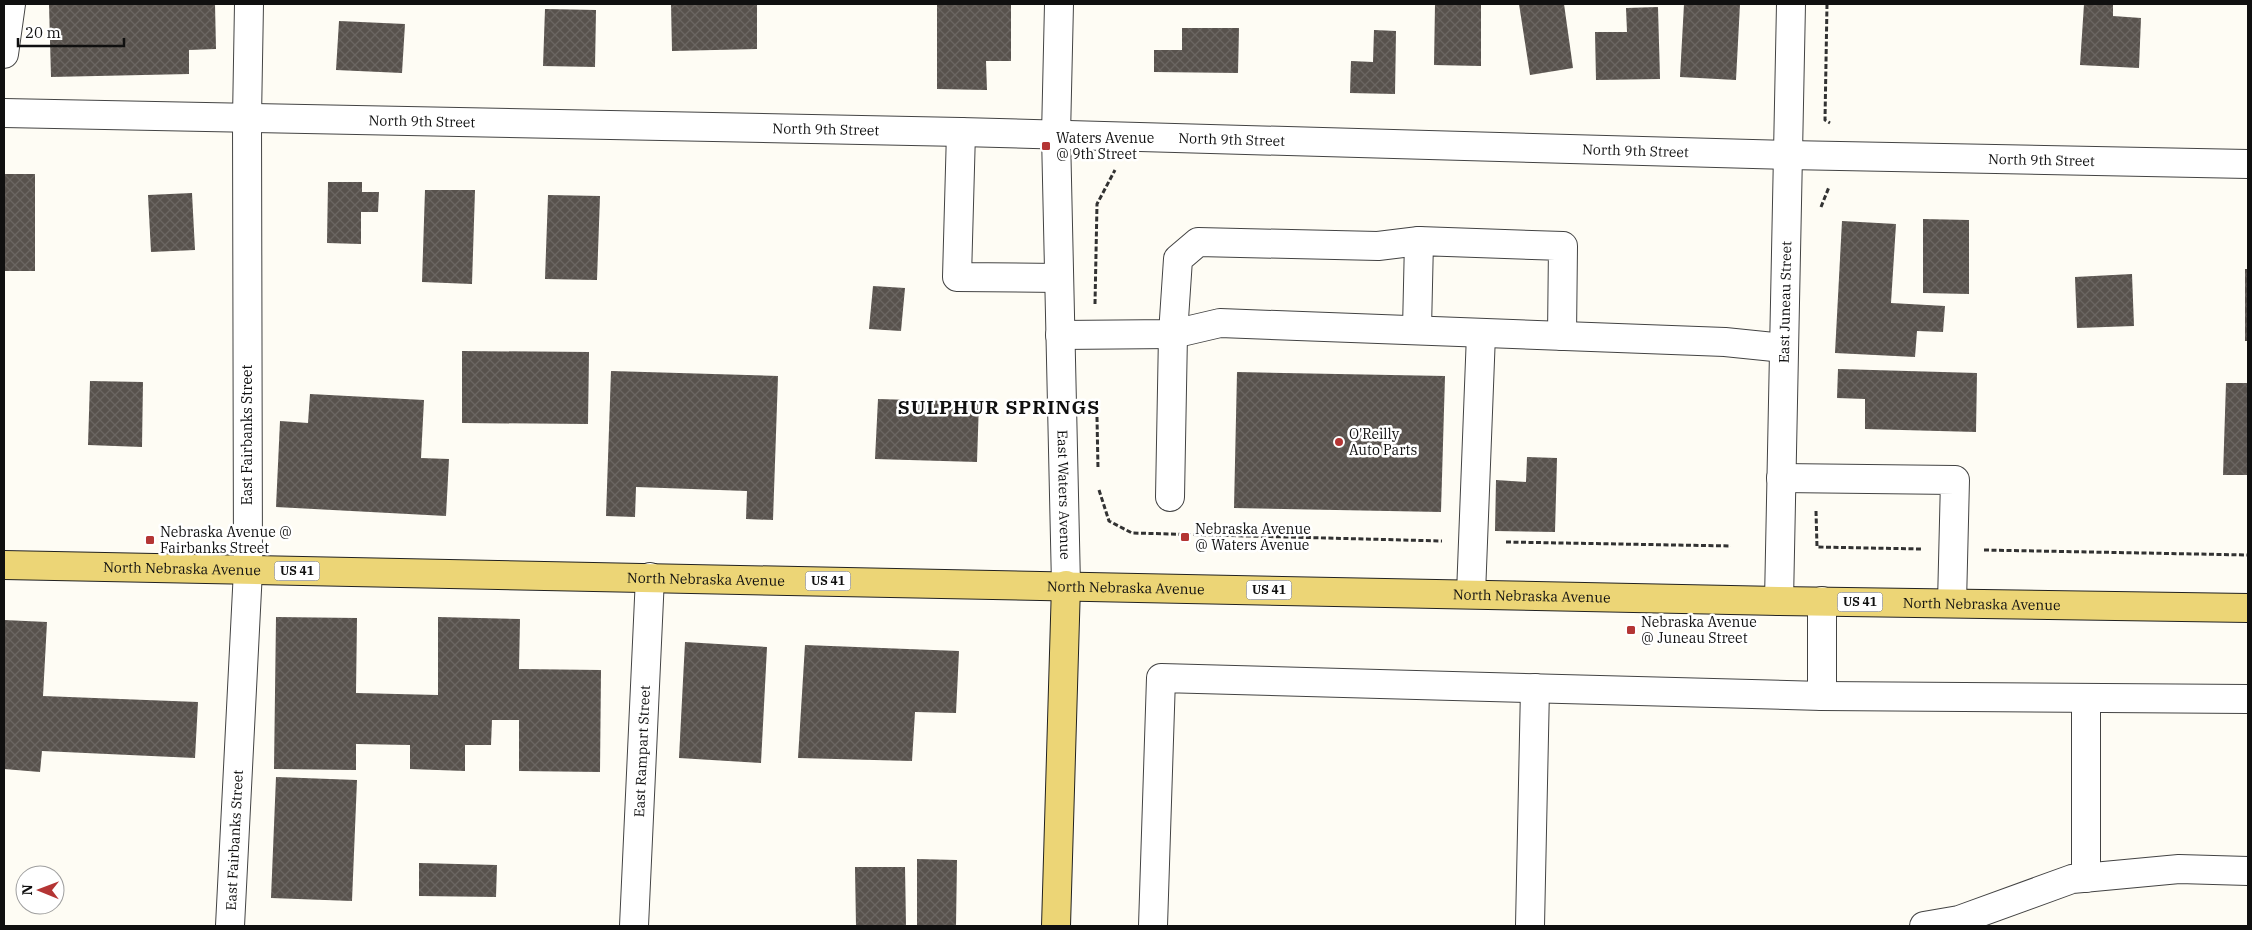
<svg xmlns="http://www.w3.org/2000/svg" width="2252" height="930" font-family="'IBM Plex Serif',serif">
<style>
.building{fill:url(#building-cross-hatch)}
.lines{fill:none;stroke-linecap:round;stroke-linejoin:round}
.minor-casing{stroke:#434343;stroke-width:30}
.major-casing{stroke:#212121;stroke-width:30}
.path{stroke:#323232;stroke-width:3;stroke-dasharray:5 2.5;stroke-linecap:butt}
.minor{stroke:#fff;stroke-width:28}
.major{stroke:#ecd576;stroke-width:28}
.poi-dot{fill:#b43534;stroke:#fff;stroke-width:2}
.labels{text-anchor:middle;stroke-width:5;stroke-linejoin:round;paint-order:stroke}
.shield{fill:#fff;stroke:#585858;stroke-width:1}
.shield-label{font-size:12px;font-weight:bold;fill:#101010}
.street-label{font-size:14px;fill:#101010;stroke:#fff}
.poi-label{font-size:14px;fill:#101010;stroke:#fff;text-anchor:start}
.district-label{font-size:19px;font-weight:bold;letter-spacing:1px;fill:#101010;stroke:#fff}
</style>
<defs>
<pattern id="building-cross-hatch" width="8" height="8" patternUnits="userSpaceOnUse" patternTransform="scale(1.25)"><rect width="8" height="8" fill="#58524d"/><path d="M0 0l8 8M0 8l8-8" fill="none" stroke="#6b6662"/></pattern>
</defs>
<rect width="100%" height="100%" fill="#fefcf4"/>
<path class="building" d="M49 4H215L216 49 189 50V74L51 77Z
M671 4H757V49L672 51Z
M937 4H1011V61H986L987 90 937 89Z
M1435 4H1481V66L1434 65Z
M1519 4H1564L1573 68 1530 75Z
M1684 4H1740L1736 80 1680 77Z
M2084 4H2113V16L2141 18 2139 68 2080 65Z
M1658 7 1660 79 1596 80 1595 32H1627L1626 8Z
M545 9 596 10 595 67 543 66Z
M339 21 405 24 402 73 336 70Z
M1182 28H1239L1238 73 1154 72V50H1182Z
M1374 30 1396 31 1395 94 1350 93 1351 61 1373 62Z
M4 174H35V271H4Z
M328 182H362V192H379L378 212H361V244L327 243Z
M425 190H475L472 284 422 282Z
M192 193 195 250 151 252 148 195Z
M548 195 600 196 597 280 545 279Z
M1923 219 1969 220V294L1923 293Z
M1842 221 1896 224 1891 303 1945 306 1943 332 1917 331 1915 357 1835 353Z
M2245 269H2248V341H2245Z
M2132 274 2134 326 2077 328 2075 277Z
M873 286 905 288 901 331 869 329Z
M462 351 589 352 588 424 462 423Z
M1838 369 1977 373 1976 432 1865 429V399L1837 398Z
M611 371 778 376 773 520 746 519 747 491 636 487 635 517 606 516Z
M1237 372 1445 376 1441 512 1234 508Z
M90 381 143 382 142 447 88 445Z
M2226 383H2248V475H2223Z
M310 394 424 400 421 458 449 459 446 516 276 507 280 421 308 423Z
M878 399 979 402 977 462 875 459Z
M1527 457 1557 458 1555 532 1495 531 1496 480 1526 482Z
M276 617 357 618 356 693 438 695V617L520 619 519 669 601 670 600 772 519 771V720H492L491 745H465V771L410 769V745L356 744V770L274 769Z
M4 620 47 622 43 696 198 702 195 758 42 751 40 772 4 769Z
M685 642 767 647 761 763 679 758Z
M805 645 959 651 956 713 915 712 912 761 798 758Z
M276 777 357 780 352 901 271 898Z
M917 859 957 860 956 926H917Z
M419 863 497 865 496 897 419 896Z
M855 867H905L906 926H856Z"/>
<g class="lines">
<g class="minor-casing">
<g id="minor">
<path id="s1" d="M1059 4 1056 135 1066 585"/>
<path d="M4 54 11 4"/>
<path id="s2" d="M4 113 961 132 1788 155 2248 164"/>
<path d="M961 132 957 277 1059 278"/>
<path d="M1417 329 1419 241 1563 246 1562 336"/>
<path d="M1060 335 1173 334 1220 323 1725 342 1784 348"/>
<path d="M1781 478 1955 480 1952 603"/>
<path d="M1170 497 1173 334 1178 259 1198 242 1378 246 1419 241"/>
<path d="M1471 594 1481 334"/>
<path id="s3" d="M1779 601 1791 4"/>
<path d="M1822 601V696"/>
<path d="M2086 878V698"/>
<path id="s4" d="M230 926 248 570 247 118 249 4"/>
<path id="s5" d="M634 926 650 577"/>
<path d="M1153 926 1161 678 1822 696 2248 699"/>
<path d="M1530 926 1535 688"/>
<path d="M1924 926 1959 920 2072 879 2179 869 2248 871"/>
</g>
</g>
<g class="major-casing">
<g id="major">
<path id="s6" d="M4 565 1779 601 2248 608"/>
<path d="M1056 926 1066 585"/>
</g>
</g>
<path class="path" d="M1827 4 1825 120 1830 123
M1821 207 1829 187
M1095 304 1097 204 1115 170
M1097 417 1098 469
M1099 490 1109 521 1132 533 1442 541
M1816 511 1817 547 1921 549
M1506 542 1731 546
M1984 550 2248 555"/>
<use href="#minor" class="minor"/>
<use href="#major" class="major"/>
</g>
<g class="poi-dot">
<rect x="1041" y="141" width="10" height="10" rx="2.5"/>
<circle cx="1339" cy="442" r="5"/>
<rect x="1180" y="532" width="10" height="10" rx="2.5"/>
<rect x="145" y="535" width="10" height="10" rx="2.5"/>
<rect x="1626" y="625" width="10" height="10" rx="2.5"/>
</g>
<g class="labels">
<g class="shield">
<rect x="274.5" y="561.5" width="45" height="19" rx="4"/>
<rect x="805.5" y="571.5" width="45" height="19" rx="4"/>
<rect x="1246.5" y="580.5" width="45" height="19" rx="4"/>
<rect x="1837.5" y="592.5" width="45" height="19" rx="4"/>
</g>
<g class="shield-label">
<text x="297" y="575">US 41</text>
<text x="828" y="585">US 41</text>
<text x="1269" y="594">US 41</text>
<text x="1860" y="606">US 41</text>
</g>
<g class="street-label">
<text dy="5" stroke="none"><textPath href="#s2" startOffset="418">North 9th Street</textPath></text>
<text dy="5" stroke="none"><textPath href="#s2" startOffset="822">North 9th Street</textPath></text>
<text dy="5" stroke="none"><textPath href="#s2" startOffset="1228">North 9th Street</textPath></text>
<text dy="5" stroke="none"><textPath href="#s2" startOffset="1632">North 9th Street</textPath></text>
<text dy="5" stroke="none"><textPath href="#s2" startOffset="2038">North 9th Street</textPath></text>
<text dy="5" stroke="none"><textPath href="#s3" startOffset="299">East Juneau Street</textPath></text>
<text transform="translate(247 435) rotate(-90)" y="5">East Fairbanks Street</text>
<text dy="5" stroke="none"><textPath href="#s1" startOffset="491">East Waters Avenue</textPath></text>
<text dy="5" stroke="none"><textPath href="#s6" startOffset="178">North Nebraska Avenue</textPath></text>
<text dy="5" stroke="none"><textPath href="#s6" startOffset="702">North Nebraska Avenue</textPath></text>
<text dy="5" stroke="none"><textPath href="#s6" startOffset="1122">North Nebraska Avenue</textPath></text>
<text dy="5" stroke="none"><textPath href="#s6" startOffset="1528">North Nebraska Avenue</textPath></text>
<text dy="5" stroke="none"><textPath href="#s6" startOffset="1978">North Nebraska Avenue</textPath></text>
<text dy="5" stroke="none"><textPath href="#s5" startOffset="175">East Rampart Street</textPath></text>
<text dy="5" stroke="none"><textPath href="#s4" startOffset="86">East Fairbanks Street</textPath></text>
</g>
<g class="poi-label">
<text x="1056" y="143">Waters Avenue<tspan x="1056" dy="16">@ 9th Street</tspan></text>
<text x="1349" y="439">O'Reilly<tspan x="1349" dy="16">Auto Parts</tspan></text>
<text x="1195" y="534">Nebraska Avenue<tspan x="1195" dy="16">@ Waters Avenue</tspan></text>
<text x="160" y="537">Nebraska Avenue @<tspan x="160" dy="16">Fairbanks Street</tspan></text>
<text x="1641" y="627">Nebraska Avenue<tspan x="1641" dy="16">@ Juneau Street</tspan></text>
</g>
<g class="district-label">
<text x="999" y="414">SULPHUR SPRINGS</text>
</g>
</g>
<rect width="2252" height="930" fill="none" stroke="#101010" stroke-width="10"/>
<g transform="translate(40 890) rotate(271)"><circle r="24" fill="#ffffff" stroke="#9f9f9f"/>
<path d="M0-4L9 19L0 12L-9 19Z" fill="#b43534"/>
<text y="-8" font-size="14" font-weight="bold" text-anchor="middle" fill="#101010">N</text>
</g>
<path d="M18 38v8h106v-8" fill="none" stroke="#101010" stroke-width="2.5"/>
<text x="25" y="38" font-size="15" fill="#101010" stroke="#ffffff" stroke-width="4" paint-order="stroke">20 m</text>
</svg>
